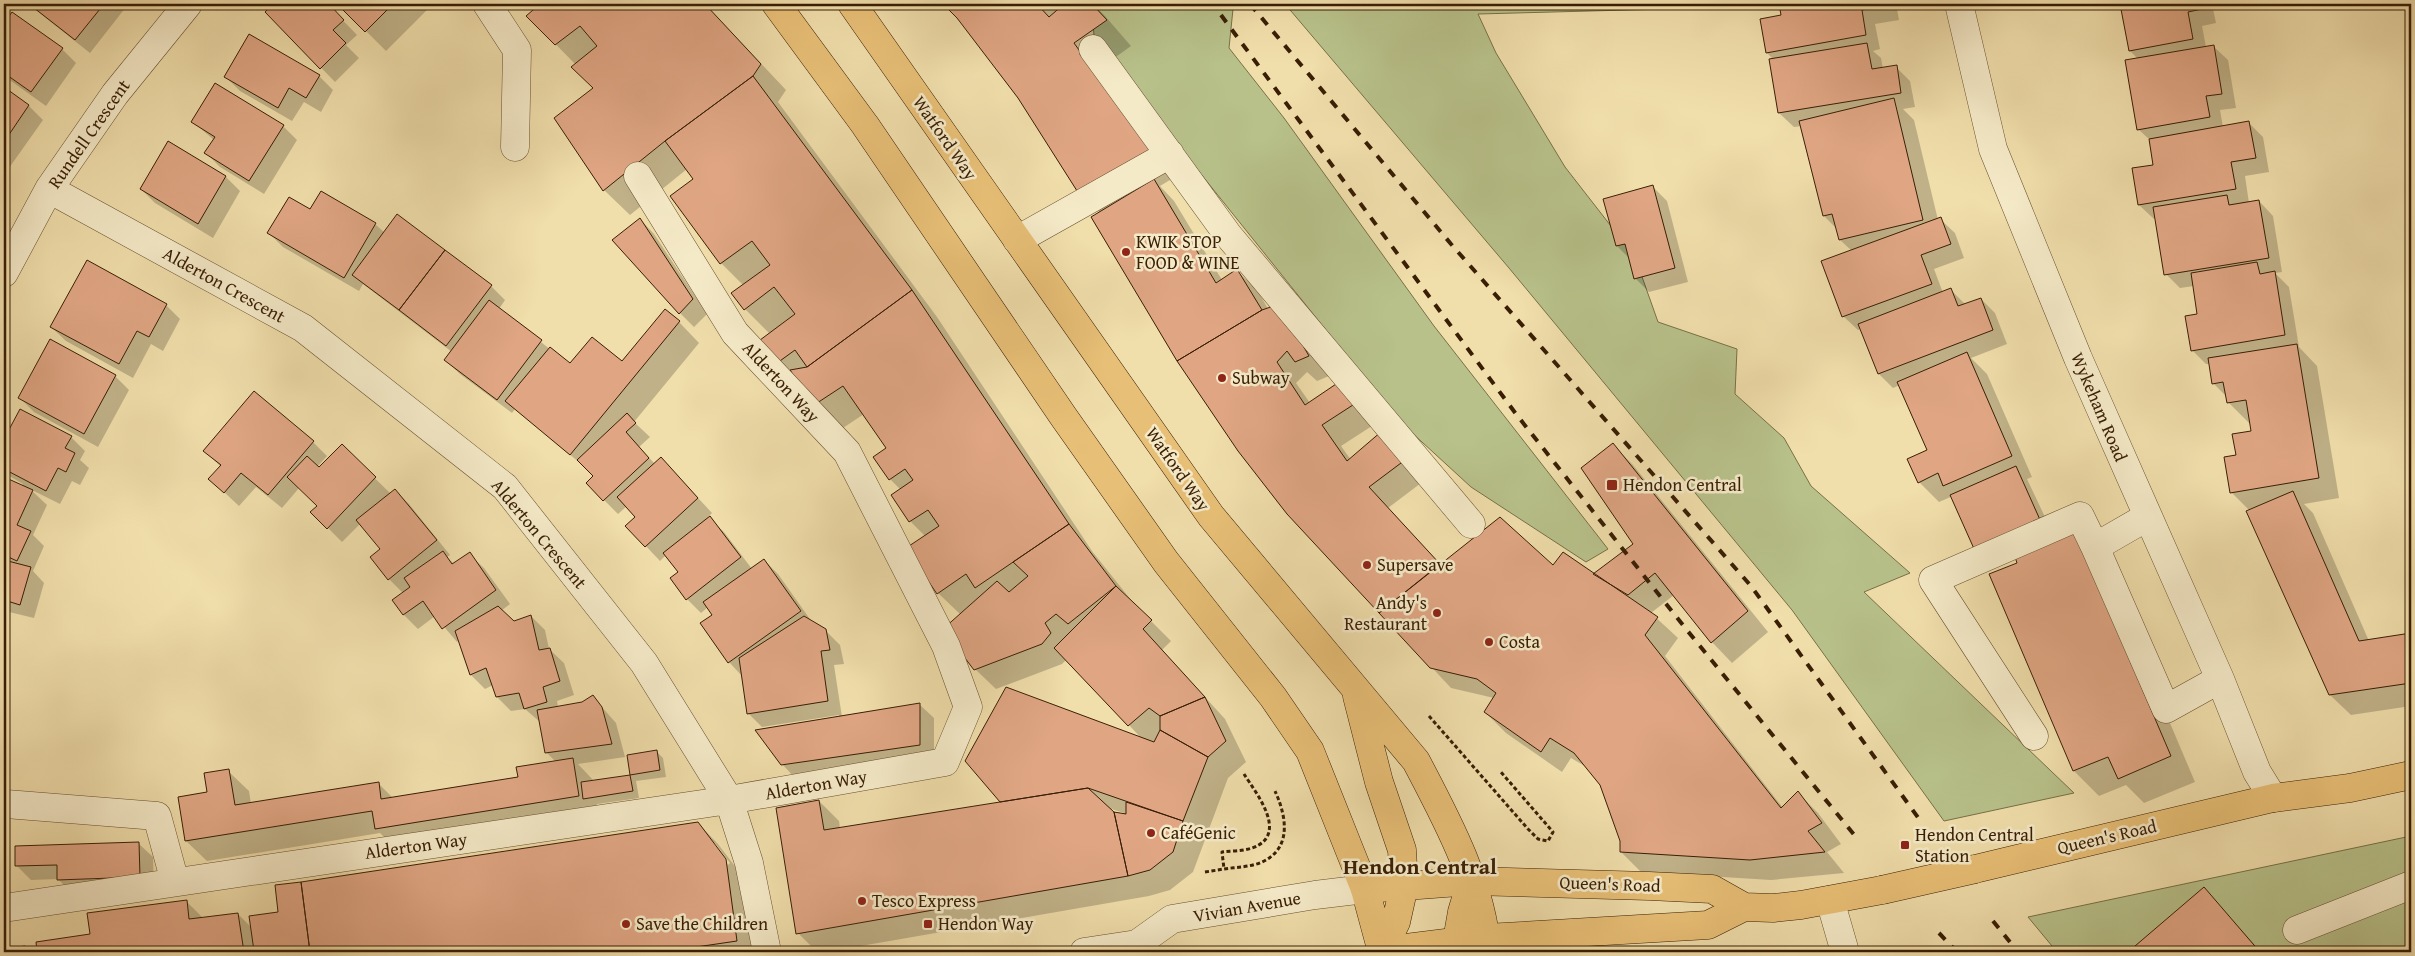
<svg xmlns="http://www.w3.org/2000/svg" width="2415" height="956" font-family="'Gentium Book Plus',serif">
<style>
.green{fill:#b8c18a;stroke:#787048}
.shadow{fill:#0003;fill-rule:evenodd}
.building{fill:#e0a684;stroke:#391e05}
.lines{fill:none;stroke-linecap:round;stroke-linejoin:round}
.minor-casing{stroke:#674e2e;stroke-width:29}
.major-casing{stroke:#391e05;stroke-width:29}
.highway-casing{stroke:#391e05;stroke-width:29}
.path{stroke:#391e05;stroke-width:3;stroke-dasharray:4 2.5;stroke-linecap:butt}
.minor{stroke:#f5eac8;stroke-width:28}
.major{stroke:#e8bf76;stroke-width:28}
.highway{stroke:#e8bf76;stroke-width:28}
.rail{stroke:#391e05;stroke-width:4;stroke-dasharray:9 9;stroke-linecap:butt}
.major-bridge-casing{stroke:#391e05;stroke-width:29;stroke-linecap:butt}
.major-bridge{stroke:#e8bf76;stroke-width:28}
.poi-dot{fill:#8f2418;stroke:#f5eac8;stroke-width:2}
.labels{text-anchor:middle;stroke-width:5;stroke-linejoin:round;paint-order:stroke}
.street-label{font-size:18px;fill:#391e05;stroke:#f5eac8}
.poi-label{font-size:18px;fill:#391e05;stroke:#f5eac8;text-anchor:start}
.district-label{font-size:22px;font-weight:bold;fill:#391e05;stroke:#f5eac8}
</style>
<rect width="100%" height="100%" fill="#f0deab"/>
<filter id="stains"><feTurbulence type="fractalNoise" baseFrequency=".004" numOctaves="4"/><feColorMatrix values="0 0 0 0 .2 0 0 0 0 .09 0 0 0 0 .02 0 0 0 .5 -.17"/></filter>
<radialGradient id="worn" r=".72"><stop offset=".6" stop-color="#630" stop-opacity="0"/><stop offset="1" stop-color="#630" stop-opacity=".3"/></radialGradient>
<path class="green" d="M1091 4H1238L1233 9 1229 48 1284 118 1434 326 1608 549 1586 562 1471 487 1398 420 1132 88 1094 35Z
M1285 4H1666L1665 9 1478 14 1496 53 1565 167 1635 257 1658 322 1737 349 1735 394 1784 438 1811 486 1910 573 1864 592 2074 793 1944 821 1792 610 1509 268Z
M2411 836V952H2057L2028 917Z"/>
<path class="shadow" d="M28 4H123L126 7 90 53Z
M275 4H327L357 35 346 45 359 58 335 82 267 12Z
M339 4H433L386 51Z
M542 4H705L786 90 778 102 937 317 1092 551 1135 605 1171 641 1162 650 1225 719 1246 762 1228 778 1193 872 1170 890 1149 896 826 952H817L798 933 819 801 839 821 840 829 1003 803 1143 740 1067 659 1062 664 996 689 975 669 961 615 938 593 926 537 910 521 893 495 901 490 890 479 887 448 864 414 840 430 774 365 770 334 745 309 744 286 721 263 672 196 695 180 687 169 630 215 604 190 595 89 576 65 528 16ZM1108 808 1124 813 1123 814 1114 813Z
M945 4H1093L1105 16 1131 46 1099 69 1175 177 1160 186 1174 201 1222 280 1237 271 1258 291 1268 309 1299 326 1329 376 1317 381 1307 372 1296 383 1310 403 1341 382 1375 424 1341 446 1351 460 1382 433 1425 480 1388 508 1441 565 1554 567 1593 575 1635 544 1613 445 1633 465 1768 632 1732 663 1712 642 1674 595 1651 613 1678 638 1665 656 1783 808 1798 793 1818 813 1841 844 1827 852 1844 873 1771 880 1641 872 1621 852V841L1601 785 1588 768 1571 758 1562 772 1506 733 1485 712 1494 698 1451 688 1288 513 1100 213 1080 193 1019 97 958 18Z
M1781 4H1896L1899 20 1875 24 1880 49 1873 51 1881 58 1883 69 1896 67 1910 81 1915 107 1903 109 1914 120 1938 220 1940 219 1955 233 1964 258 1934 269 1943 293 1951 290 1966 305 1981 299 1995 313 2007 344 1971 358 1987 374 2032 477 2027 479 2054 536 1953 496 1939 502 1919 482 1929 451 1900 385 1893 388 1879 374 1862 329 1858 330 1843 316 1852 251 1840 240 1837 229 1824 216 1802 126 1794 127 1779 113 1770 60H1774L1767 53 1783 16Z
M2121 4H2212L2216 23 2202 26 2206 47 2213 46 2228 60 2236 108 2220 110 2223 127 2249 123 2263 137 2269 172 2245 176 2249 203 2259 201 2273 216 2282 272 2275 273 2289 287 2299 347 2317 366 2339 498 2304 504 2313 513 2369 641 2411 634V706L2351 715 2330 695 2250 511 2231 492 2237 456 2253 432 2251 422 2249 423 2228 402 2227 397 2213 383 2210 364H2206L2192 350 2199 315 2194 286 2180 288 2166 274 2157 218 2154 219 2139 205 2154 166 2151 141 2138 129V59L2130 51Z
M12 13 62 49 76 63 46 106 4 76V25Z
M319 76 333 90 321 112 304 102 292 121 240 91 226 77Z
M4 89 29 106 43 120 9 168 4 165Z
M193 122 283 126 297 140 264 194 220 167 206 153 214 140Z
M169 143 226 177 240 191 213 238 155 203 141 189Z
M1653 187 1667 201 1688 282 1649 292 1635 278 1630 259 1617 246Z
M322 192 375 224 385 233 491 286 505 300 499 309 570 365 622 363 665 311 679 322 699 343 634 422 650 437 639 447 655 464 675 473 712 513 708 517 724 532 752 569 764 560 778 574 812 622 825 630 840 645 844 664 834 665 842 717 919 704 934 718V759L796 779 782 764 839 717V715L762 727 748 713 742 676 729 662 714 616 708 607 701 613 687 599 680 572 666 555 660 561 627 526 636 517 627 506 618 514 587 483 594 476 592 473 515 409 512 413 460 374 445 360 452 352 363 284 359 291 283 247 269 233 311 211Z
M640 219 654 234 707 314 694 327 680 313Z
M166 305 180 319 163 351 151 344 133 378 66 341 51 327Z
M115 376 129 390 98 447 34 412 20 398Z
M21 410 71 437 85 451 80 460 89 468 80 485 72 481 60 504 30 489 47 505 33 535 44 546 33 571 44 583 34 618 9 612 4 632V478L22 486 23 484 4 473V442Z
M313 442 327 456 317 467 319 469 342 446 391 494 395 490 409 504 450 555 447 557 454 564 469 554 484 568 510 604 501 611 513 623 531 616 545 630 549 649 564 663 574 695 557 701 558 707 582 703 593 697 616 723 625 757 578 764 594 781 631 776 628 756 656 751 663 758 666 777 636 781 639 798 597 804 599 816 396 849 380 833 207 861 186 841 209 793 228 771 249 791 251 804 378 783 393 798 519 778 556 762 546 752 540 722 525 709 511 711 497 697 493 685 485 689 471 675 459 640 457 642 435 616 418 629 404 615 403 593 389 579 382 549 361 523 342 542 312 512 318 506 299 488 282 508 256 487 239 506 210 479 221 467 205 451Z
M2100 558 2195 782 2144 803 2126 785 2099 796 2074 771Z
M698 823 718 844 746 881 755 952H39L37 943 92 935 186 901 204 919 238 914 252 928 280 913ZM712 843H715L730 863 728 865Z
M138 843 153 857 154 891 72 893 58 879 31 880 17 866Z
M2204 889 2261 952H2130Z"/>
<path class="building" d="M29 4H104L75 40Z
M273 4H329L344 20 333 30 346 43 320 69 265 12Z
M337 4H393L365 32Z
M540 4H705L761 64 753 76 665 141 603 191 554 118 593 88 571 67 597 46 580 26 555 45 526 16Z
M943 4H1037L1049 17 1064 4H1092L1107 20 1074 43 1151 151 1079 194 1018 98 957 18Z
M1779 4H1885V6L1862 10 1866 35 1766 53 1760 19 1781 15Z
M2120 4H2201L2202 9 2188 12 2193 39 2129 51Z
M12 12 63 48 31 92 4 73V23Z
M249 34 320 75 306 98 289 88 278 108 224 77Z
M1867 43 1872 69 1897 65 1901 93 1778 113 1769 59Z
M2214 45 2222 94 2206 96 2210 117 2137 130 2125 60Z
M753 76 912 290 807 367 795 350 773 366 756 343 795 314 774 287 744 310 731 293 770 265 752 241 720 264 670 196 693 179 665 141Z
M215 83 284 125 249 181 204 153 215 137 191 122Z
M4 87 29 105 4 142Z
M1894 98 1923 220 1839 240 1832 214 1823 216 1799 121Z
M2249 121 2256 158 2231 162 2236 189 2138 205 2132 168 2153 165 2149 139Z
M168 141 226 176 198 224 140 189Z
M1154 179 1216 283 1237 269 1262 310 1177 361 1091 217Z
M1653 185 1675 268 1634 279 1625 244 1616 246 1603 199Z
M321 191 376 223 344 278 267 233 289 197 310 209Z
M2227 195 2229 205 2259 200 2269 258 2164 275 2153 207Z
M397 214 445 250 399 310 352 275Z
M1941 217 1951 244 1921 255 1932 284 1842 317 1821 261Z
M640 218 693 299 679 314 612 240Z
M445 250 492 285 446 346 399 310Z
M87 260 167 304 149 337 137 331 119 364 50 327Z
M2257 262 2260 274 2275 271 2285 335 2191 351 2185 316 2197 314 2191 273Z
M1951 288 1958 306 1981 298 1993 330 1878 374 1858 324Z
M912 290 1069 524 975 588 966 574 937 594 906 548 939 526 928 510 909 522 891 495 913 480 905 469 889 480 873 457 886 448 843 386 814 405 790 370 807 367Z
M489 300 542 340 497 400 444 360Z
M1279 304 1309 356 1295 362 1287 351 1277 362 1305 405 1342 380 1356 403 1322 425 1347 461 1382 431 1405 460 1369 487 1440 564 1379 613 1287 514 1238 451 1177 361 1262 310Z
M665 309 680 321 570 455 505 401 550 347 570 363 592 337 622 361Z
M50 339 116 375 84 434 18 398Z
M2297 344 2319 478 2230 493 2224 457 2236 455 2232 434 2251 431 2246 400 2227 403 2223 382 2212 384 2208 358Z
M1967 352 2012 456 1943 486 1938 473 1918 483 1907 459 1927 450 1897 382Z
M254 391 314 441 268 495 241 473 224 493 208 479 221 465 203 451Z
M20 409 72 436 65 448 75 453 66 472 58 468 46 491 4 469V439Z
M627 413 636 423 626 432 649 458 603 501 586 483 593 476 577 460Z
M1613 443 1748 611 1711 643 1655 573 1628 595 1593 574 1633 544 1581 468Z
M342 444 376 477 327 529 310 512 317 506 287 477 307 456 319 467Z
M661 457 698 498 645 547 625 526 635 517 617 497Z
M2016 466 2041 522 1975 551 1950 495Z
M4 477 33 490 17 525 31 531 17 561 4 555Z
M395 489 437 540 388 580 370 557 380 549 356 520Z
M2293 491 2359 641 2411 633V683L2329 695 2246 511Z
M710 516 741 557 686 600 670 578 678 572 663 553Z
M1500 517 1553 565 1563 552 1658 617 1645 635 1781 808 1798 791 1822 823 1808 831 1825 852 1750 860 1620 852V841L1600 785 1574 753 1550 738 1541 752 1484 712 1496 693 1477 679 1430 668 1379 613Z
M1069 524 1116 586 1068 624 1056 614 1045 623 1051 633 1042 644 974 670 943 629 997 581 1009 592 1028 576 1013 562Z
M2075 532 2171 756 2118 779 2108 757 2073 771 1989 574 2017 563 2015 557Z
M443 551 452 564 470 552 496 590 442 629 423 601 403 615 392 600 410 587 404 578Z
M764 559 801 611 728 663 700 623 712 615 703 602Z
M4 560 31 567 20 605 4 600Z
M1116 586 1152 620 1143 629 1205 697 1160 716 1149 708 1128 726 1054 648Z
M498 606 514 621 531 615 539 650 550 648 560 681 543 687 547 702 524 709 519 693 496 697 486 668 470 675 455 631Z
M804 616 826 629 830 650 821 651 828 701 747 714 739 658Z
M1006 687 1154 742 1160 730 1208 757 1183 821 1088 788 1000 802 965 761Z
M593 695 602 707 612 744 545 753 537 710 582 702Z
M1205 697 1226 741 1208 757 1160 730V716Z
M920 703V745L781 765 755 730Z
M657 750 660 770 630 775 627 755Z
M573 758 579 796 375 829 372 811 185 841 178 797 207 792 204 773 229 769 235 805 379 782 381 799 518 777 516 767Z
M630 775 633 791 583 799 581 782Z
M1088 788 1114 812 1128 876 796 934 776 808 819 800 824 830Z
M1126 802 1183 821 1173 852 1150 870 1128 876 1114 812 1126 814Z
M698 822 726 859 737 941 662 952H310L301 882Z
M139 842 140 877 57 880V865L15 866V846Z
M301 882 310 952H37L36 942 90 934 87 913 187 900 189 919 238 913 244 952 254 951 249 916 278 912 275 885Z
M2204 887 2260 952H2128Z
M25 946 26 952H4V949Z"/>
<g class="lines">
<g class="minor-casing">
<path id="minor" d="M487 4 517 50 515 147
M1959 4 1993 149 2078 358 2220 679 2257 772 2273 798
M1093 49 1228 235 1471 524
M49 189 303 328 505 487 644 663 729 800 749 863 767 952
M1017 240 1170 154
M4 273 49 189 115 94 188 4
M2095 547 2166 709 2220 679
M2034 736 1933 580 2080 516 2095 547 2147 517
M6 804 157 816 175 882
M1830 900 1845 952
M4 908 729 800 945 762 968 707 946 646 847 452 735 333 638 176
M2297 930 2411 885
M1084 952 1137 944 1172 919 1315 895 1365 889"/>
</g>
<g class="major-casing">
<path id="major" d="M1975 869 2273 798 2350 788 2411 775
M1365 889 1472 881 1649 886 1712 889 1744 907 1773 908 1801 905 1882 890
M1382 951 1486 938 1708 925 1744 907"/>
</g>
<g class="highway-casing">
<path id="highway" d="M776 4 865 125 1063 416 1166 562 1273 697 1310 751 1365 889 1382 952
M852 4 1211 516 1416 761C1447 820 1482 884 1487 952
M1357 696 1379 782 1402 850 1404 886 1396 922 1382 951
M1455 952 1462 912 1471 882"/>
</g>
<path class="path" d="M1429 716 1528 829 1538 839 1548 841 1553 832 1500 771
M1244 774C1256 793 1290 835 1252 848 1243 851 1231 851 1222 852L1224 869C1237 867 1251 867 1262 862 1293 848 1286 815 1275 791
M1205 872 1224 869"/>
<use href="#minor" class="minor"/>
<use href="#major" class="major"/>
<use href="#highway" class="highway"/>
<path class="rail" d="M1250 4 1451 244 1751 586 1922 823
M1221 15 1516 414 1686 629 1856 837
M1993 921 2018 952
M1939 933 1957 952"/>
<g class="major-bridge-casing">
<path id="major-bridge" d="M1882 890 1975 869"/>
</g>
<use href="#major-bridge" class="major-bridge"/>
</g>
<g class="poi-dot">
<circle cx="1126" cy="252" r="5"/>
<circle cx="1222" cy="378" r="5"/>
<rect x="1606" y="479" width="12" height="12" rx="2.5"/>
<circle cx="1367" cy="565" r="5"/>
<circle cx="1437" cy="613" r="5"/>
<circle cx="1489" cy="642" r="5"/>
<circle cx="1151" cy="833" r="5"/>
<rect x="1900" y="840" width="10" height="10" rx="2.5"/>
<circle cx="862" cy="901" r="5"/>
<circle cx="626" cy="924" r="5"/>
<rect x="923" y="919" width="10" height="10" rx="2.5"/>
</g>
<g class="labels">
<g class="street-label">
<text transform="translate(89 134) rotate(-55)" y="6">Rundell Crescent</text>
<text transform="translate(945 138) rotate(55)" y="6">Watford Way</text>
<text transform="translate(224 285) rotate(29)" y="6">Alderton Crescent</text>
<text transform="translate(781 382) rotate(47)" y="6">Alderton Way</text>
<text transform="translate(2099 407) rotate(67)" y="6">Wykeham Road</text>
<text transform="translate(1178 469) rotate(55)" y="6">Watford Way</text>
<text transform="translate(539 534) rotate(50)" y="6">Alderton Crescent</text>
<text transform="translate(816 785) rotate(-10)" y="6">Alderton Way</text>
<text transform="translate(2107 837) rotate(-13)" y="6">Queen's Road</text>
<text transform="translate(416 846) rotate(-8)" y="6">Alderton Way</text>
<text transform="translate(1610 884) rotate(2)" y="6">Queen's Road</text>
<text transform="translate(1247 907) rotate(-10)" y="6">Vivian Avenue</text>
</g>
<g class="poi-label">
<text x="1136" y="248">KWIK STOP<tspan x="1136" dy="21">FOOD &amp; WINE</tspan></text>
<text x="1232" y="384">Subway</text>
<text x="1623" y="491">Hendon Central</text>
<text x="1377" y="571">Supersave</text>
<text x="1427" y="609" text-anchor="end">Andy's<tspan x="1427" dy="21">Restaurant</tspan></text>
<text x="1499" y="648">Costa</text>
<text x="1161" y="839">CaféGenic</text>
<text x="1915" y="841">Hendon Central<tspan x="1915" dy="21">Station</tspan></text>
<text x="872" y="907">Tesco Express</text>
<text x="636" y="930">Save the Children</text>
<text x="938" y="930">Hendon Way</text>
</g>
<g class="district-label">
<text x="1420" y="874">Hendon Central</text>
</g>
</g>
<rect width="2415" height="956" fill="none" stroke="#f0deab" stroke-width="20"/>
<rect x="5" y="5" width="2405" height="946" fill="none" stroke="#391e05" stroke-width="2.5"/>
<rect x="10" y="10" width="2395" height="936" fill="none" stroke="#391e05"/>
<rect width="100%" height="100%" filter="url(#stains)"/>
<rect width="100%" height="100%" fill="url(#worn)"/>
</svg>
